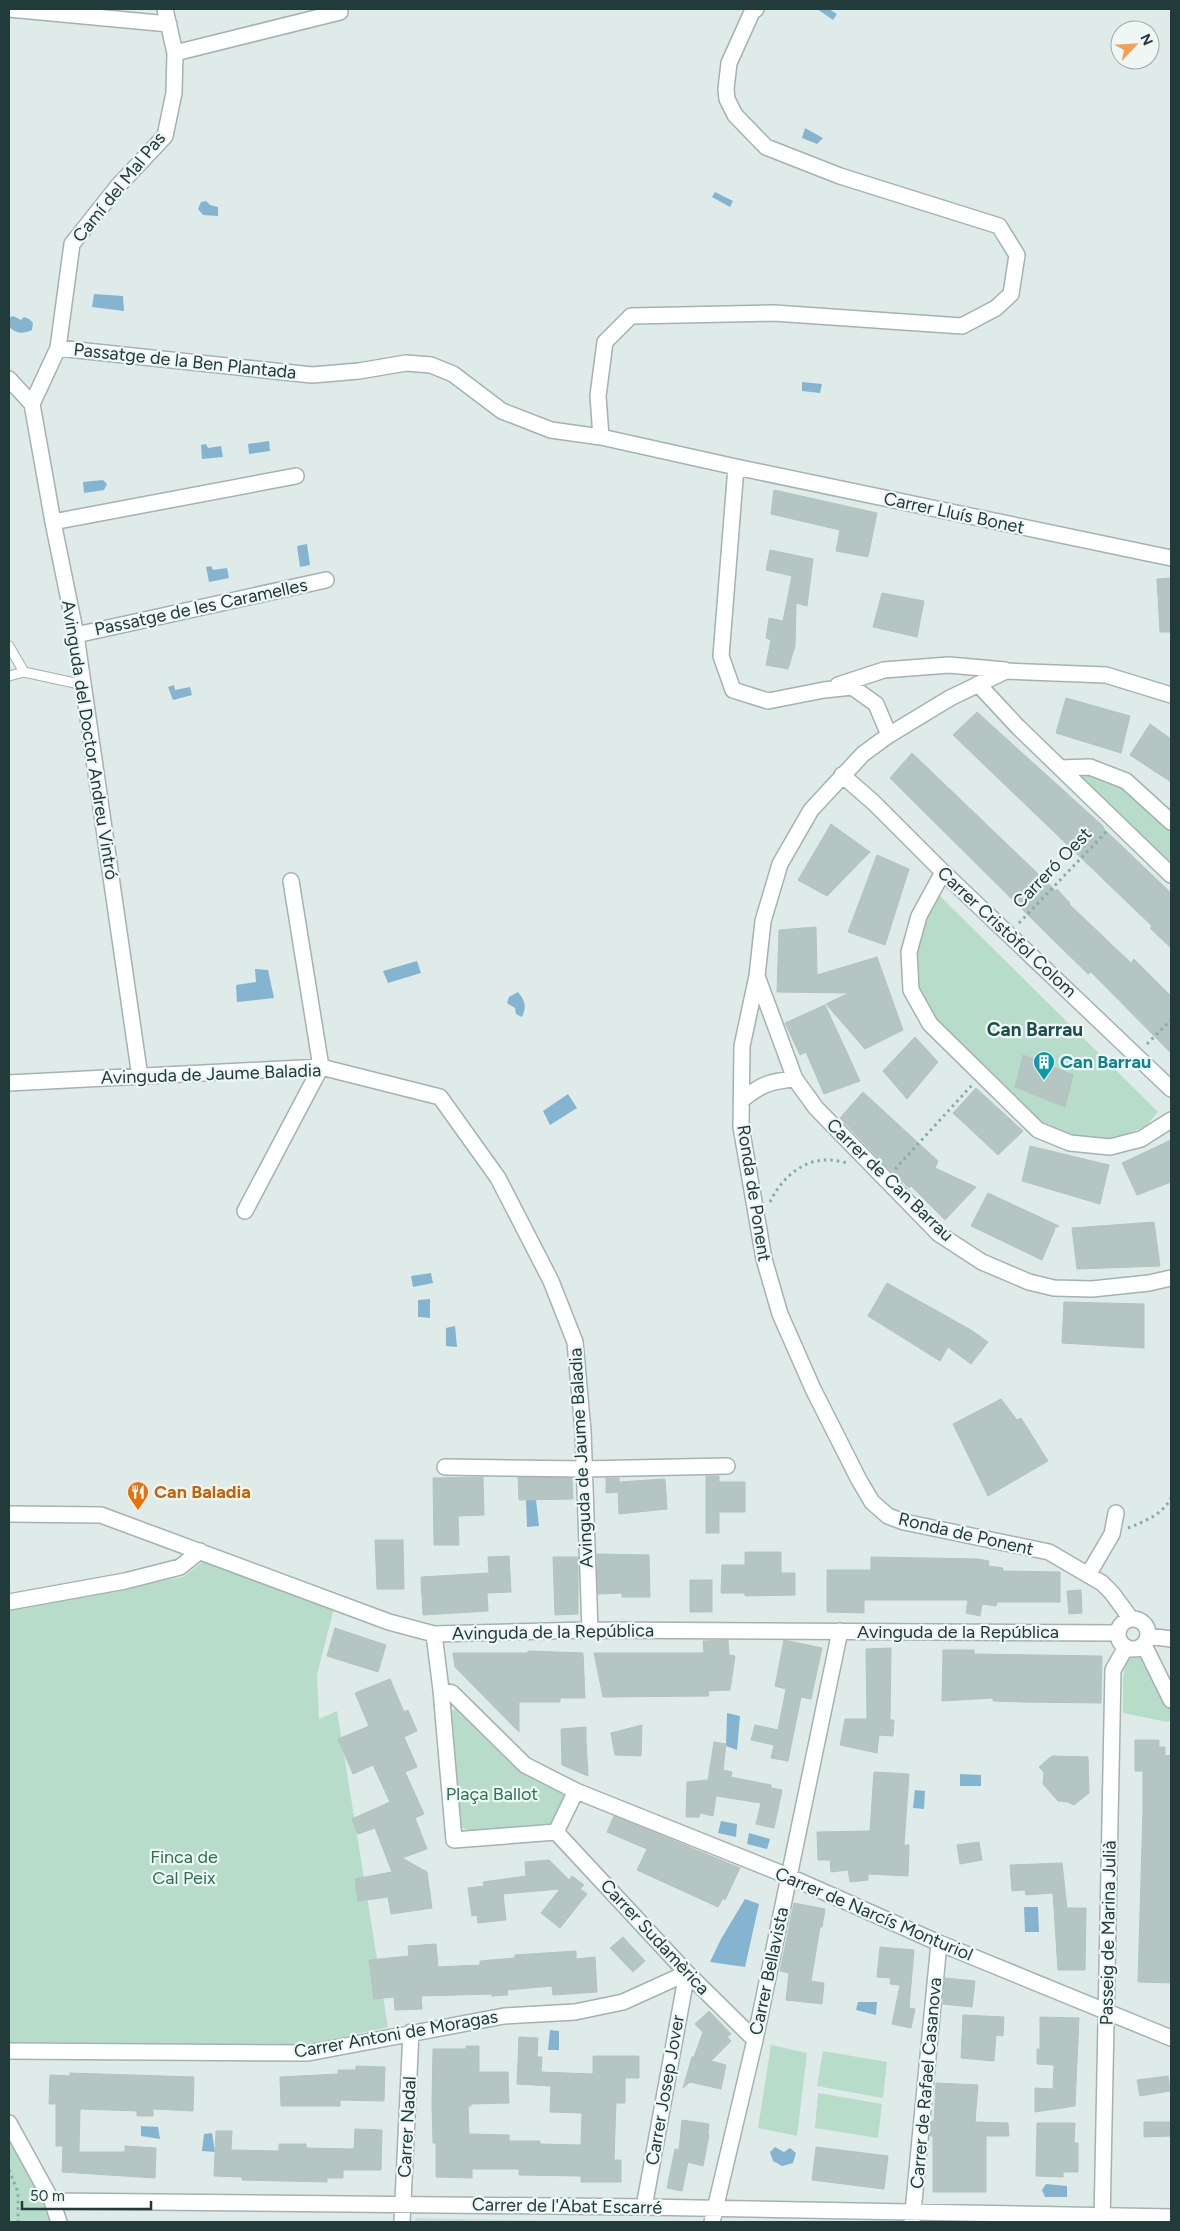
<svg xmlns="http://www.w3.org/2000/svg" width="1180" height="2231" font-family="Figtree,sans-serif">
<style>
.built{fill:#cddad8}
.green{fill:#b7ddca}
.water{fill:#85b4d1}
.building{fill:#b4c5c2;stroke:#b2c4c1}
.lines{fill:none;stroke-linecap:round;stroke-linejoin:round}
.service-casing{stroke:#a2b3b0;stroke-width:11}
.minor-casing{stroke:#a2b3b0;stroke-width:18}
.path{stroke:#7fafab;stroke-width:3;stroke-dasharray:2.5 4;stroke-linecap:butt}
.service{stroke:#fff;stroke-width:9}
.minor{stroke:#fff;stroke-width:15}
.labels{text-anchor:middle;stroke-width:4.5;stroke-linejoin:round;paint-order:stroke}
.street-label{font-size:18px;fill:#203b3a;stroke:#eff7f5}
.culture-label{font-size:18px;font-weight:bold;fill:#0d838f;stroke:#eff7f5;text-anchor:start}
.food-label{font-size:18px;font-weight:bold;fill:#c56008;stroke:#eff7f5;text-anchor:start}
.park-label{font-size:18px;fill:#2a7257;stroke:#eff7f5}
.neighbourhood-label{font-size:19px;font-weight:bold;fill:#1c4d4c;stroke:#eff7f5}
</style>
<rect width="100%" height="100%" fill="#dfebe8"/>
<path class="built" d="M416 2218 601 2222H415Z"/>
<path class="green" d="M1068 768 1126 783 1171 825V872Z
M937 893 1158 1112 1146 1126 1105 1143 1070 1136 1043 1123 934 1017 918 986 915 949 923 917Z
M205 1560 334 1608 317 1675 319 1719 337 1711 388 2027 307 2045 9 2042V1609L183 1577Z
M1143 1647 1171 1705V1720L1167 1722 1123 1713V1679L1127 1650Z
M457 1708 521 1772 565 1795 551 1824 472 1833 460 1826 447 1713Z
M771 2045 807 2053 797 2136 758 2128Z
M823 2051 887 2062 883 2098 817 2086Z
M818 2093 882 2104 878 2138 815 2128Z
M9 2128 56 2222H9Z"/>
<path class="water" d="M817 9H829L837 14 833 20Z
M805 128 823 138 817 144 802 138Z
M715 192 733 201 730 207 712 197Z
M206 201 210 205 218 207V216L203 215 198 209 201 202Z
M94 294 123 296 124 311 92 307Z
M13 316 21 320 24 317 29 319 33 323 32 330C22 334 17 334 9 327V318Z
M802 382 822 384 820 393 802 391Z
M269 441 270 451 249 454 248 444Z
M206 444 208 448 221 446 223 457 202 459 201 445Z
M103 480 107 484 104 490 84 493 83 482Z
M307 544 310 565 300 567 297 546Z
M211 566 213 570 227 568 229 578 209 582 206 567Z
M174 685 175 690 190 687 192 695 173 700 168 687Z
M417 961 421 973 388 983 383 971Z
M255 969 268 970 274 998 237 1002 236 985 256 982Z
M518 992C525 1001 527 1006 522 1017L516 1014 515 1008 507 1003 509 997Z
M568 1094 577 1108 550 1125 543 1111Z
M431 1273 433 1283 413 1287 411 1276Z
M430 1299V1318L418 1317V1300Z
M455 1326 457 1347 446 1346V1328Z
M526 1500H536L539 1526 527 1527Z
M727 1713 740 1716 737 1750 726 1746Z
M960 1774 981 1775V1786H960Z
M915 1790 925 1791 924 1809 913 1808Z
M721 1821 737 1824 736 1837 718 1833Z
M749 1833 770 1839 767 1849 747 1844Z
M745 1899 759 1904 745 1967 710 1962 721 1939Z
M1024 1907H1038L1039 1932H1025Z
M858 2002H877L876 2015 856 2010Z
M550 2030 559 2031V2050H548Z
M141 2126 158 2127 160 2139 141 2136Z
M212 2133 215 2152 202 2151 204 2134Z
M775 2147 784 2152 790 2148 796 2153 793 2163 782 2166 773 2161 770 2152Z
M1046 2184 1067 2186V2197H1045L1042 2190Z"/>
<path class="building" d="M774 490 877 513 868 557 836 551 840 530 771 514Z
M770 550 813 559 807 606 796 603 795 646 788 669 766 665 771 640 766 638 769 618 783 621 792 576 766 570Z
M1171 578V632H1160L1157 579Z
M882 593 924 601 917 637 873 627Z
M1066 698 1130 716 1121 753 1056 733Z
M977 712 1104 827 1103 828 1171 893V948L1150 928 1152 926 953 735Z
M1150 724 1171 739V782L1130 755Z
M912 753 1056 891 1057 889 1070 903 1069 904 1131 963 1134 959 1171 996V1053L1091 972 1088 974 1042 929 890 778Z
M831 824 870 852 827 896 798 880Z
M877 855 909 869 885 945 848 932Z
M816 927 817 975 877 957 903 1030 865 1049 826 1004 849 993 777 992 779 930Z
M825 1005 860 1081 824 1094 806 1052 800 1055 785 1023Z
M915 1037 938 1062 907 1099 883 1071Z
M1023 1055 1073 1075 1065 1107 1015 1087Z
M976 1088 1023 1131 998 1155 953 1113Z
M863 1092 938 1161 935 1168 976 1187 945 1220 911 1186 909 1188 885 1165 840 1118Z
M1171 1140V1182L1137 1195 1122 1163Z
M1030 1146 1109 1165 1100 1204 1022 1181Z
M988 1193 1059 1226 1051 1229H1055L1042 1260 971 1226Z
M1154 1222 1160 1266 1077 1269 1072 1228Z
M887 1283 971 1330 988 1342 971 1364 948 1347 940 1361 868 1316Z
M1064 1302 1144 1304V1348L1062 1343Z
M1001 1399 1017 1420 1021 1418 1048 1461 988 1496 953 1424Z
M706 1476H719V1482H745V1512H719V1533H706Z
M483 1477 484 1515 458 1516 459 1545H434L433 1478Z
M518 1477 572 1478 573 1499 519 1500Z
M606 1478H619V1482L665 1479 667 1509 619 1514 618 1492 606 1493Z
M375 1540H403L404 1589H377Z
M745 1552H781V1573H795V1595L745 1596V1593H721L722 1565H745Z
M597 1554 649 1555 650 1597H622V1593L598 1594Z
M509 1556 511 1592 487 1593 488 1611 423 1615 421 1577 489 1573 488 1557Z
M553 1557H578V1614L555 1615Z
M871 1557 978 1559 989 1561 988 1566 1003 1568 1002 1571 1060 1572V1602H997L996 1606 982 1604 980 1616 966 1613 968 1600H864V1613L827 1612V1570H871Z
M690 1580H712V1612H690Z
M1081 1590 1082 1613 1069 1614 1067 1591Z
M335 1628 386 1645 378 1672 327 1656Z
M728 1640 729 1655 735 1656 730 1690 708 1691 709 1696 603 1697 594 1653H704L703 1641Z
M784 1640 822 1648 811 1699 801 1697 788 1761 771 1758 774 1745 751 1740 755 1725 778 1730 786 1689 775 1686Z
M891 1648 890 1720H894L893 1736 879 1735 877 1753 840 1745 845 1719H867L866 1649Z
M943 1650H974V1654L1102 1656 1101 1703 1023 1702 993 1701V1698L942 1701Z
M528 1651 583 1653 585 1698H560V1702H519V1732L455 1667 453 1653H528Z
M390 1679 404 1712 408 1710 417 1731 404 1737 417 1767 405 1772 424 1814 415 1818 427 1849 402 1858 427 1872 432 1908 391 1914 388 1897 358 1901 355 1879 392 1872 375 1828 358 1834 352 1819 390 1802 373 1765 353 1774 338 1739 369 1726 355 1693Z
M642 1725 641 1756 615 1755 611 1733Z
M586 1727V1741L588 1776 562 1765 561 1729Z
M1135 1740H1159V1747H1165V1756L1171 1755V1983L1138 1982 1143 1810V1771H1135Z
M714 1742 726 1744 723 1770 732 1772 731 1777 771 1785V1788L782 1790 774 1828 756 1824 761 1803 716 1796 713 1816 700 1813 699 1817H686L687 1782 708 1780Z
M1052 1756 1088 1757 1089 1793 1074 1805 1068 1802 1058 1801 1043 1784 1044 1772 1039 1767Z
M874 1772 909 1774 904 1845H909L908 1876 868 1874V1880L850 1882 848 1870 831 1872 830 1860H818L817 1832 870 1831Z
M614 1816 740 1868 725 1900 723 1898 718 1907 637 1870 647 1849 607 1832Z
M979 1842 982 1860 960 1864 957 1845Z
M549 1860 569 1880 572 1876 584 1885 580 1889 587 1894 560 1928 541 1913 560 1889 503 1894 506 1920 478 1923 477 1915 472 1916 468 1888 484 1886 483 1882 526 1876 525 1862Z
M1062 1863 1067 1908H1086L1085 1970H1058L1053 1893 1026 1895 1025 1890 1012 1891 1010 1865Z
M794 1903 825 1909 822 1927H820L811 1981 824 1983 822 2004 786 2000 789 1973 780 1971Z
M623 1937 645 1961 633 1972 610 1948Z
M436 1944 438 1967 480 1965V1961L515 1958V1955L576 1951V1959L595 1957 597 1992 553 1995 552 1986 507 1990 508 1995 492 1996 491 1994 421 1996 422 2009 395 2010 394 1997 374 1999 369 1960 409 1956 408 1946Z
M880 1947 914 1950 909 2008 915 2009 911 2028 892 2024 900 1985 890 1984 891 1978 877 1977Z
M945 1978 975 1981 972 2007 943 2004Z
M709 2011 731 2034 727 2037 731 2041 711 2061 726 2065 721 2089 690 2082 683 2088 692 2057H694L703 2032 695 2024Z
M963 2015 1004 2017 1003 2036 996 2035 994 2061 961 2058Z
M1040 2017 1079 2018 1075 2106 1035 2112V2088L1053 2089 1054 2065 1037 2064V2049H1040Z
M519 2037 538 2038 537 2057H542L541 2072 593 2074V2056H639V2078H625V2103H616L614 2160H621V2182H581V2176L519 2175V2169H472V2178L436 2177V2143H433L432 2104 433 2049H466V2046H479V2072H508L509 2103 471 2104V2106H468L469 2134 509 2135V2141H540V2144L581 2145 582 2113 550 2112 551 2086 517 2084Z
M356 2066 385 2067 384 2101 340 2100V2106H281L280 2077 338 2074V2070H356Z
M70 2073 194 2077 193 2111 153 2109V2116H137V2111L80 2109 79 2152H125V2146L156 2148 155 2178 62 2172 63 2146H56V2104H49L50 2075 70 2076Z
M1168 2076 1170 2091 1140 2096 1137 2080Z
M936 2083 978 2085 975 2122 1008 2123 1009 2136H986V2192H933V2136H930L931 2121H934Z
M682 2120 709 2124 708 2134 709 2135 703 2166 688 2162 682 2191 667 2188 675 2149 679 2150Z
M1144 2122H1171V2136L1144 2137Z
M1037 2123H1075L1074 2143H1078V2172H1063V2177L1036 2176Z
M355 2129 382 2130 381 2170H343V2178H327V2182L242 2180V2177L214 2176 216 2131H232L231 2150 279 2151V2144H306V2148L354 2149Z
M816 2147 888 2156 884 2189 812 2180Z"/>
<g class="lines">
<g class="service-casing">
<path id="service" d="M9 646 24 672
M9 676 24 672 84 685"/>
</g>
<g class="minor-casing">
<path id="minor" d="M9 9 169 24
M175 53 340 12
M58 348 312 375 359 371 406 363 431 365 453 374 502 411 551 430 601 437 736 467 721 656 733 690 768 701 824 690 852 687 876 704 889 735
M9 379 32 404
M32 404 53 522 76 635 140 1077
M32 404 58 348 72 244 118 186 165 136 174 93 175 53 165 9
M601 437 598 396 605 342 631 316 774 313 962 326 996 308 1011 294 1017 255 999 226 840 176 766 147 735 115 727 99 726 89 729 63 752 12 756 9
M736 467 1171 558
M53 522 296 476
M76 635 326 580
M978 684 1018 727 1171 875
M838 685 884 670 949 665 1005 670
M1060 768 1090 767 1126 781 1171 822
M842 775 873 802 943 872 1171 1089
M943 872 919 916 909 952 911 990 930 1024 1038 1130 1070 1143 1110 1147 1141 1139 1171 1120
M757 976 795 1079 816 1108 939 1234 982 1262 1029 1282 1054 1288 1092 1289 1149 1283 1171 1278
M9 1083 321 1067 440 1097 498 1178 551 1281 575 1342 583 1431 590 1630
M743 1099C762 1084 771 1081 795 1079
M245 1211 321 1067 291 881
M445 1467 583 1469 727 1466
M9 1514 101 1515 389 1622 434 1634 590 1630 1118 1633
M1088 1575 1112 1534 1116 1513
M9 1602 125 1581 180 1567 200 1551
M1131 1619 1112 1593 1102 1583 1049 1552 904 1522 888 1516 872 1502 859 1480 813 1389 780 1314 764 1259 741 1127 742 1046 757 976 763 921 780 864 811 810 863 754 889 735 950 698 1006 671 1106 675 1171 695
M1118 1634a15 15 0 1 1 30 0a15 15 0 1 1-30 0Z
M434 1634 441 1690 454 1840 556 1832
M1148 1636 1171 1639
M1144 1645 1171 1700
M441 1690 452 1693 525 1765 576 1791 788 1876 939 1943 1171 2038
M556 1832 687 1973 755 2040
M556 1832 576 1791
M9 2051 308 2053 504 2016 575 2012 623 2002 687 1973
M9 2123 52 2201 59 2222
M52 2201 644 2207 1171 2217
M644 2207 687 1973
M402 2222 411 2032
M712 2222 755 2040 840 1631
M912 2222 939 1943
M1102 2222 1113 1670 1126 1647"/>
</g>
<path class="path" d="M1019 923 1107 831
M1147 1044 1171 1020
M895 1169 972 1085
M770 1202C781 1179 802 1159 829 1160 835 1160 842 1162 848 1163
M1128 1528C1145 1521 1162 1515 1171 1498
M9 2170 18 2192V2222"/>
<use href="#service" class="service"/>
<use href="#minor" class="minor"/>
</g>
<defs>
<g id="building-pin" transform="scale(1.125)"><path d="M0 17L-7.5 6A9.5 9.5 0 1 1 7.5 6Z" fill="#0f9aa8" stroke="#eff7f5"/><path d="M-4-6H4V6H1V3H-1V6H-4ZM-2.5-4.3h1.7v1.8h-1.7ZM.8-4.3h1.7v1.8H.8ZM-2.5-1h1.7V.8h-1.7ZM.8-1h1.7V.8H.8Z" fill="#fff"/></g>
<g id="restaurant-pin" transform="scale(1.125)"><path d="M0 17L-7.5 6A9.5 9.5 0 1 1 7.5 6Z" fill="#e8710a" stroke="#eff7f5"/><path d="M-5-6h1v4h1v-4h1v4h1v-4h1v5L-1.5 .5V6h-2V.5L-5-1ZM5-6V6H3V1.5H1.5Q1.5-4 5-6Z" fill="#fff"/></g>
</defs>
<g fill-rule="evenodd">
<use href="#building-pin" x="1044" y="1062"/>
<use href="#restaurant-pin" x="138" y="1492"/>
</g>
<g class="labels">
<g class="street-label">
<text transform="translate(119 187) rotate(-51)" y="6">Camí del Mal Pas</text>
<text transform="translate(185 361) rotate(6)" y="6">Passatge de la Ben Plantada</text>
<text transform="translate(954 513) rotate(12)" y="6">Carrer Lluís Bonet</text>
<text transform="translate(201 607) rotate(-12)" y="6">Passatge de les Caramelles</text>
<text transform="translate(90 740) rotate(81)" y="6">Avinguda del Doctor Andreu Vintró</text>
<text transform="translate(1052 868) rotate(-46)" y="6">Carreró Oest</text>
<text transform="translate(1007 932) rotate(43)" y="6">Carrer Cristòfol Colom</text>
<text transform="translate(211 1074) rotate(-2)" y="6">Avinguda de Jaume Baladia</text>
<text transform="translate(890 1180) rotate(44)" y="6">Carrer de Can Barrau</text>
<text transform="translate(754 1193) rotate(81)" y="6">Ronda de Ponent</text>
<text transform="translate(581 1458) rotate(-93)" y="6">Avinguda de Jaume Baladia</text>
<text transform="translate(966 1534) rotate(13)" y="6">Ronda de Ponent</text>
<text transform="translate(553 1632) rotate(-1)" y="6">Avinguda de la República</text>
<text x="958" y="1638">Avinguda de la República</text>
<text transform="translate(874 1914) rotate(23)" y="6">Carrer de Narcís Monturiol</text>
<text transform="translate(1108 1933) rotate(-89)" y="6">Passeig de Marina Julià</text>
<text transform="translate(655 1937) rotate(47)" y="6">Carrer Sudamèrica</text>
<text transform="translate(769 1971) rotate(-78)" y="6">Carrer Bellavista</text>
<text transform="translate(396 2034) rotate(-10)" y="6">Carrer Antoni de Moragas</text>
<text transform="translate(926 2083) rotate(-85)" y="6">Carrer de Rafael Casanova</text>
<text transform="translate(665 2090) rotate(-80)" y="6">Carrer Josep Jover</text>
<text transform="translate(407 2127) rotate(-87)" y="6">Carrer Nadal</text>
<text transform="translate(567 2206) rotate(1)" y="6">Carrer de l'Abat Escarré</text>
</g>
<g class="culture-label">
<text x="1060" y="1068">Can Barrau</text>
</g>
<g class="food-label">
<text x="154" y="1498">Can Baladia</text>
</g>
<g class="park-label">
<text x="492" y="1800">Plaça Ballot</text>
<text x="184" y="1863">Finca de<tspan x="184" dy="21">Cal Peix</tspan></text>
</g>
<g class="neighbourhood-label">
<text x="1035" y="1036">Can Barrau</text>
</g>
</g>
<rect width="1180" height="2231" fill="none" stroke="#203b3a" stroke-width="20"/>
<g transform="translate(1135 45) rotate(65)"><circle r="24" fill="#eff7f5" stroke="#9cacaa"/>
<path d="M0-4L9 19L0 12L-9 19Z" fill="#f4a054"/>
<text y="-8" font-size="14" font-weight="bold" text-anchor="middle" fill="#203b3a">N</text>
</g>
<path d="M22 2201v8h129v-8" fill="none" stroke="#203b3a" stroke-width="2.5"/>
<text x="30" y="2201" font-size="15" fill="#203b3a" stroke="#eff7f5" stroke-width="4" paint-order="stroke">50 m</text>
</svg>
